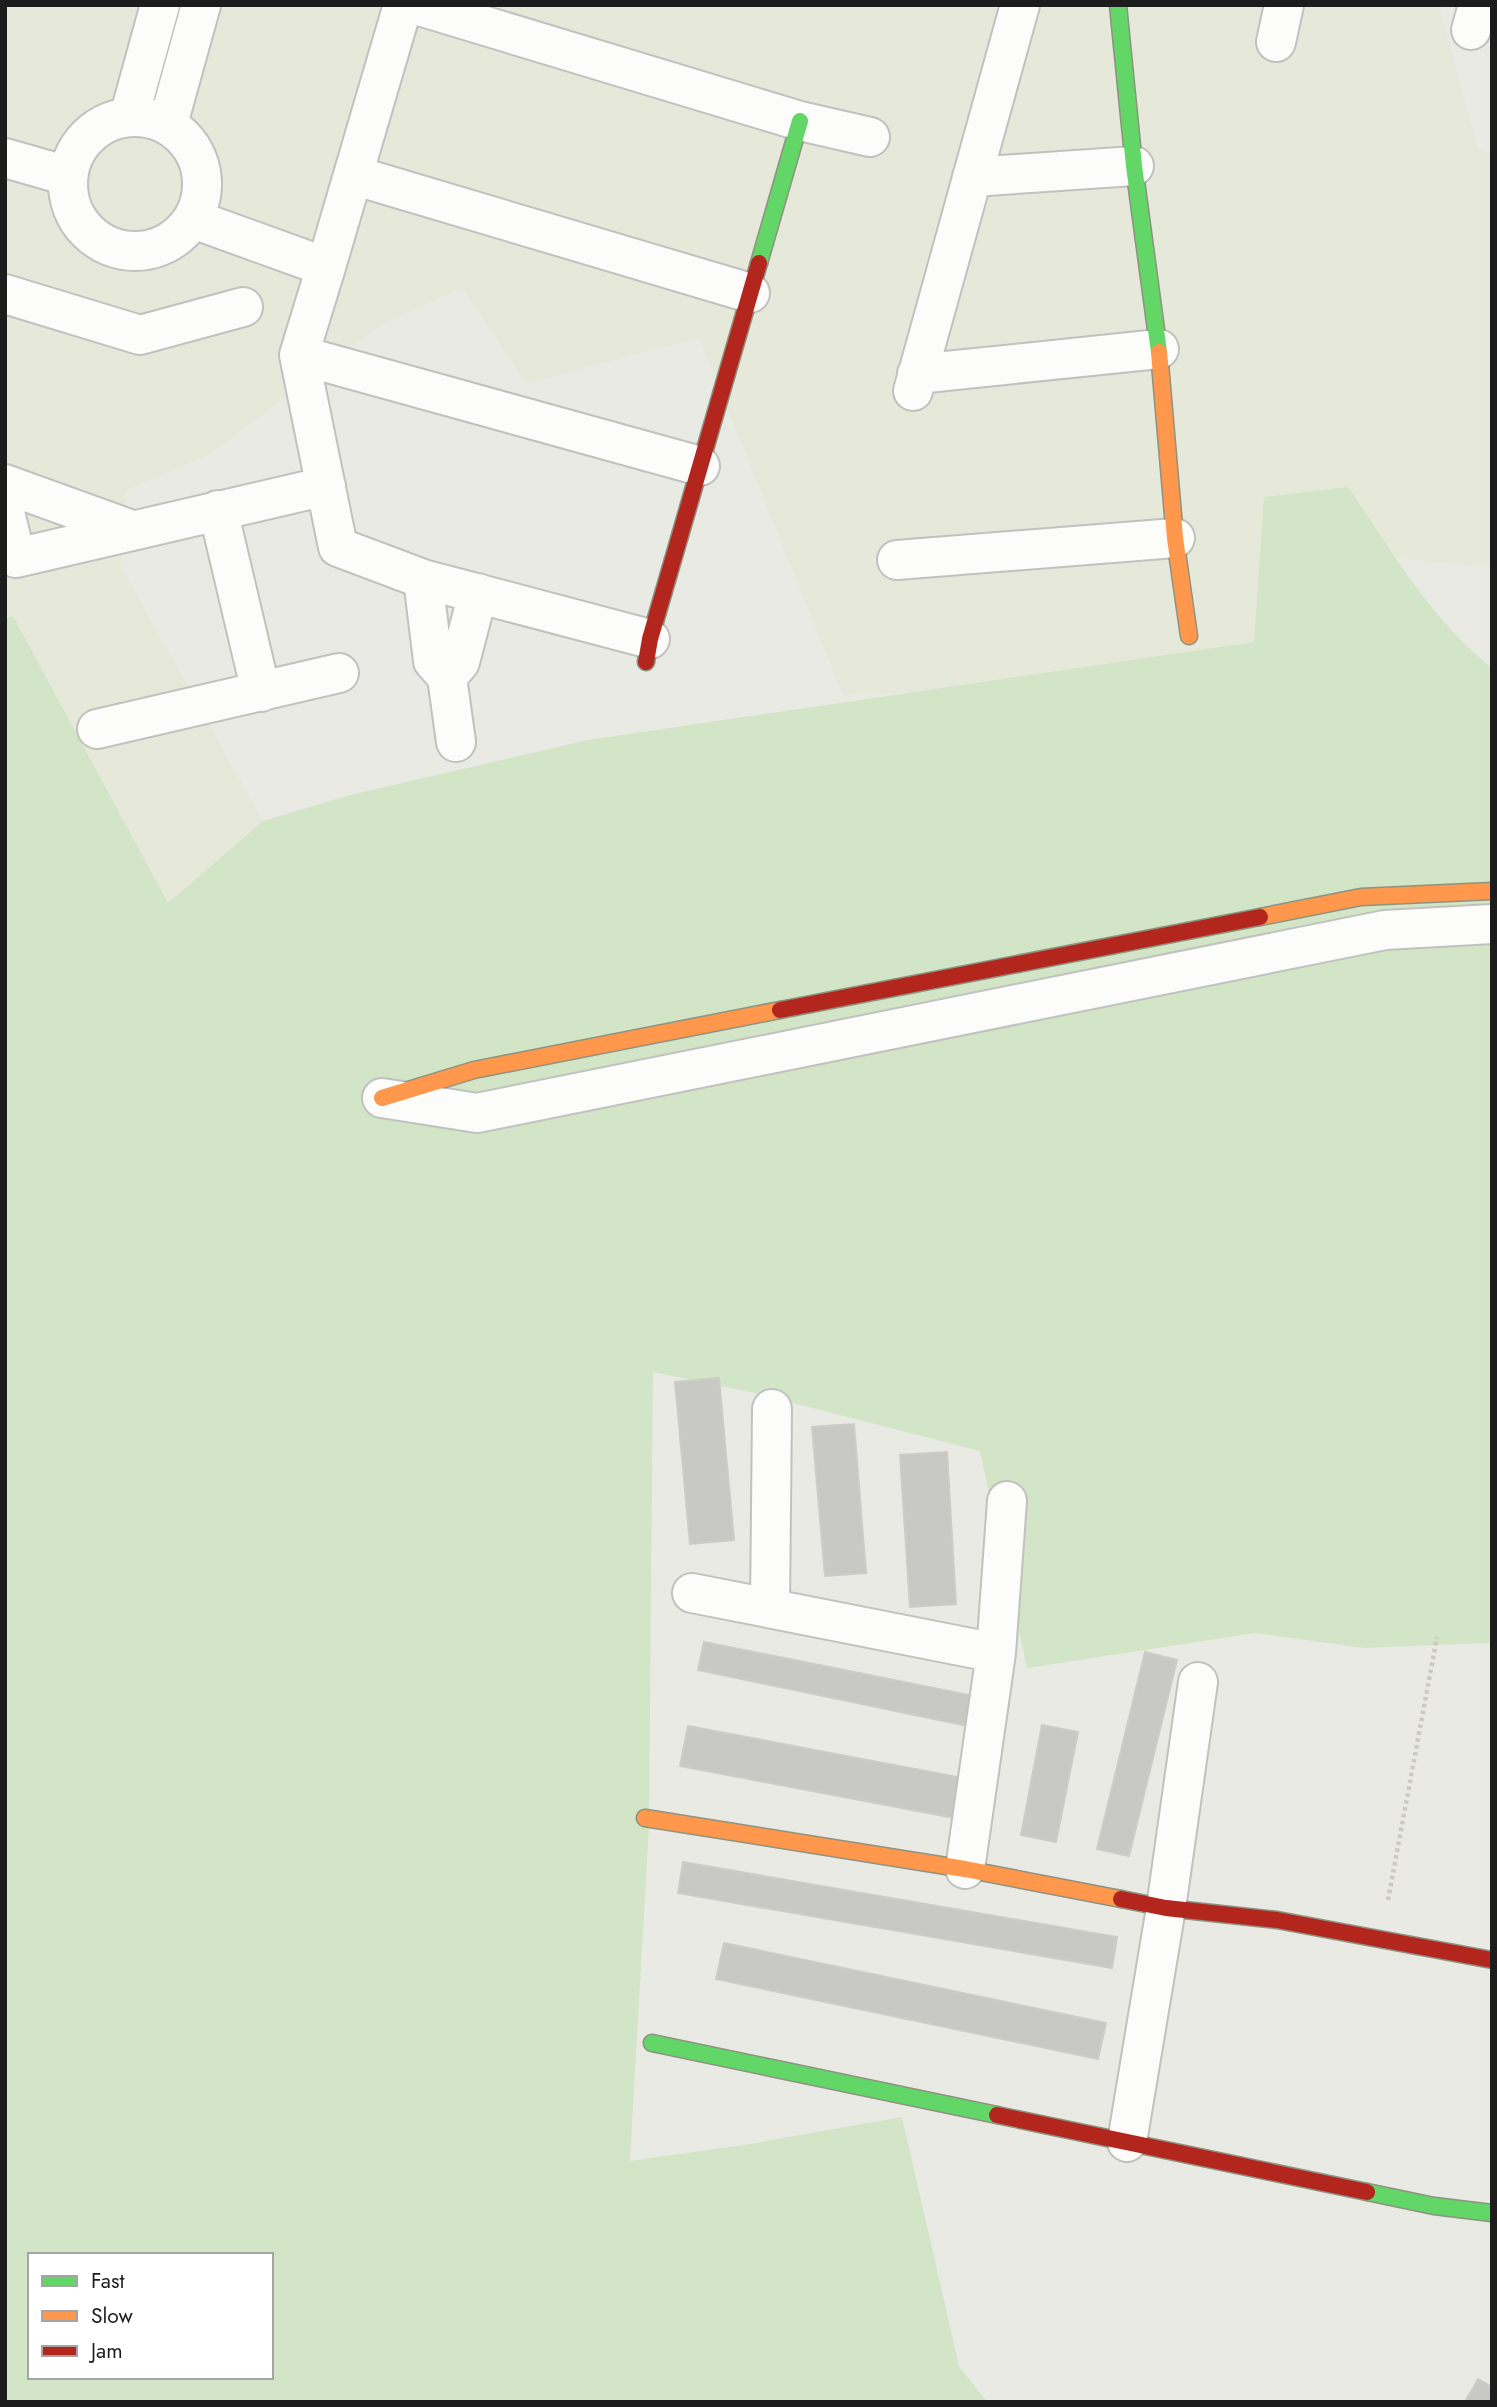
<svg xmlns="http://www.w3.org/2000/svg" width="1497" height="2407" font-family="Jost,sans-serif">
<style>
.farmland{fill:#e6e9da}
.grass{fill:#d2e5c7;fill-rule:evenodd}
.building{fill:#c8c8c5;stroke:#cdccc7;stroke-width:2}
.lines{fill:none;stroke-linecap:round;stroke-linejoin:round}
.street-casing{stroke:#c1c1bf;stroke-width:42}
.fast-casing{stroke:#8e9280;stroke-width:19}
.slow-casing{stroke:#8e9280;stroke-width:19}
.jam-casing{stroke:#8e9280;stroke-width:19}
.path{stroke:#cfc7c3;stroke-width:4.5;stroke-dasharray:3.5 3.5;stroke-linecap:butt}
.street{stroke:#fcfcfb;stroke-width:38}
.fast{stroke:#63d668;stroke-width:16}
.slow{stroke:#ff974d;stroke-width:16}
.jam{stroke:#b3261e;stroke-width:16}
</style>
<rect width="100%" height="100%" fill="#eaeae5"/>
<path class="farmland" d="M5 5H1439L1478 149 1492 153V568L1286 547 1298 672 843 696 699 338 526 384 462 288 382 324 212 453 125 491 121 566 263 821 168 903 14 617 5 619Z"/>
<path class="grass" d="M1348 487C1391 550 1431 620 1492 668V1640L1488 1643 1364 1648 1255 1633 1027 1668 980 1451 750 1392 653 1372 649 1826 630 2161 750 2144 902 2117 959 2366 987 2402H5V619L13 616 168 903 263 821 350 795 588 740 1254 642 1264 497ZM30 2255H271V2377H30Z"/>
<path class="building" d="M719 1378 734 1540 690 1544 675 1382Z
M854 1424 866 1573 825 1576 812 1427Z
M947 1452 956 1604 910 1607 900 1455Z
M704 1642 974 1696 968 1726 698 1670Z
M1145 1652 1177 1660 1129 1856 1097 1849Z
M1042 1725 1078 1732 1056 1842 1021 1835Z
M688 1726 968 1779 960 1819 680 1766Z
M683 1862 1117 1937 1112 1968 678 1893Z
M724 1943 1106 2023 1098 2059 716 1979Z
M1478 2379 1492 2387V2402H1465Z"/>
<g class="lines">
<g class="street-casing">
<path id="street" d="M416 5 800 121 870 137
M1471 30 1478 5
M1276 42 1284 5
M129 117 160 5
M68 184a67 67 0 1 1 134 0a67 67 0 1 1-134 0Z
M168 124 201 5
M5 158 68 176
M353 175 750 293
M972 177 1134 166
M193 219 326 267 403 5
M326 267 299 355 338 547 423 579 433 661 447 677 456 742
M5 294 140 335 243 307
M299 355 700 466
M917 374 1159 349
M913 391 1020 5
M5 484 132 530
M218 510 261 692
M5 512 16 558 326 486
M897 560 1175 538
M423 579 650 639
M447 677 460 662 478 593
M97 729 339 673
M382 1098 477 1113 1385 930 1492 924
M692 1593 996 1653 965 1869
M770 1608 772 1409
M996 1653 1007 1501
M1127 2142 1166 1908 1198 1682"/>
</g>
<g class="fast-casing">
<path id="fast" d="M1118 5 1134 166 1159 352
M759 263 800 121
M652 2043 997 2115
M1367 2192 1434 2206 1492 2213"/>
</g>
<g class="slow-casing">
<path id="slow" d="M1159 352 1175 538 1189 636
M1260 917 1361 897 1492 891
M382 1098 474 1070 780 1010
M645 1818 965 1869 1121 1899"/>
</g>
<g class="jam-casing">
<path id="jam" d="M646 662 650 639 759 263
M780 1010 1260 917
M1121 1899 1166 1908 1277 1920 1492 1960
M997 2115 1367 2192"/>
</g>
<path class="path" d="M1388 1900 1437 1637"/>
<use href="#street" class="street"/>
<use href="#fast" class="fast"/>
<use href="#slow" class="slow"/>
<use href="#jam" class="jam"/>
</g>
<rect width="1497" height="2407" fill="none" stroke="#1c1c1c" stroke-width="14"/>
<rect x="28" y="2253" width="245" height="126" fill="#ffffff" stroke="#a4a4a4" stroke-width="2"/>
<rect x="42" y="2276" width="35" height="10" fill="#63d668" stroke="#a4a4a4" stroke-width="2"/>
<text x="91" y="2288" font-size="21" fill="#1c1c1c">Fast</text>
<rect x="42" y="2311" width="35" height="10" fill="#ff974d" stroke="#a4a4a4" stroke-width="2"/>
<text x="91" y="2323" font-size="21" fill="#1c1c1c">Slow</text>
<rect x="42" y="2346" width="35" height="10" fill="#b3261e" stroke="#a4a4a4" stroke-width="2"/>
<text x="91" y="2358" font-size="21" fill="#1c1c1c">Jam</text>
</svg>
